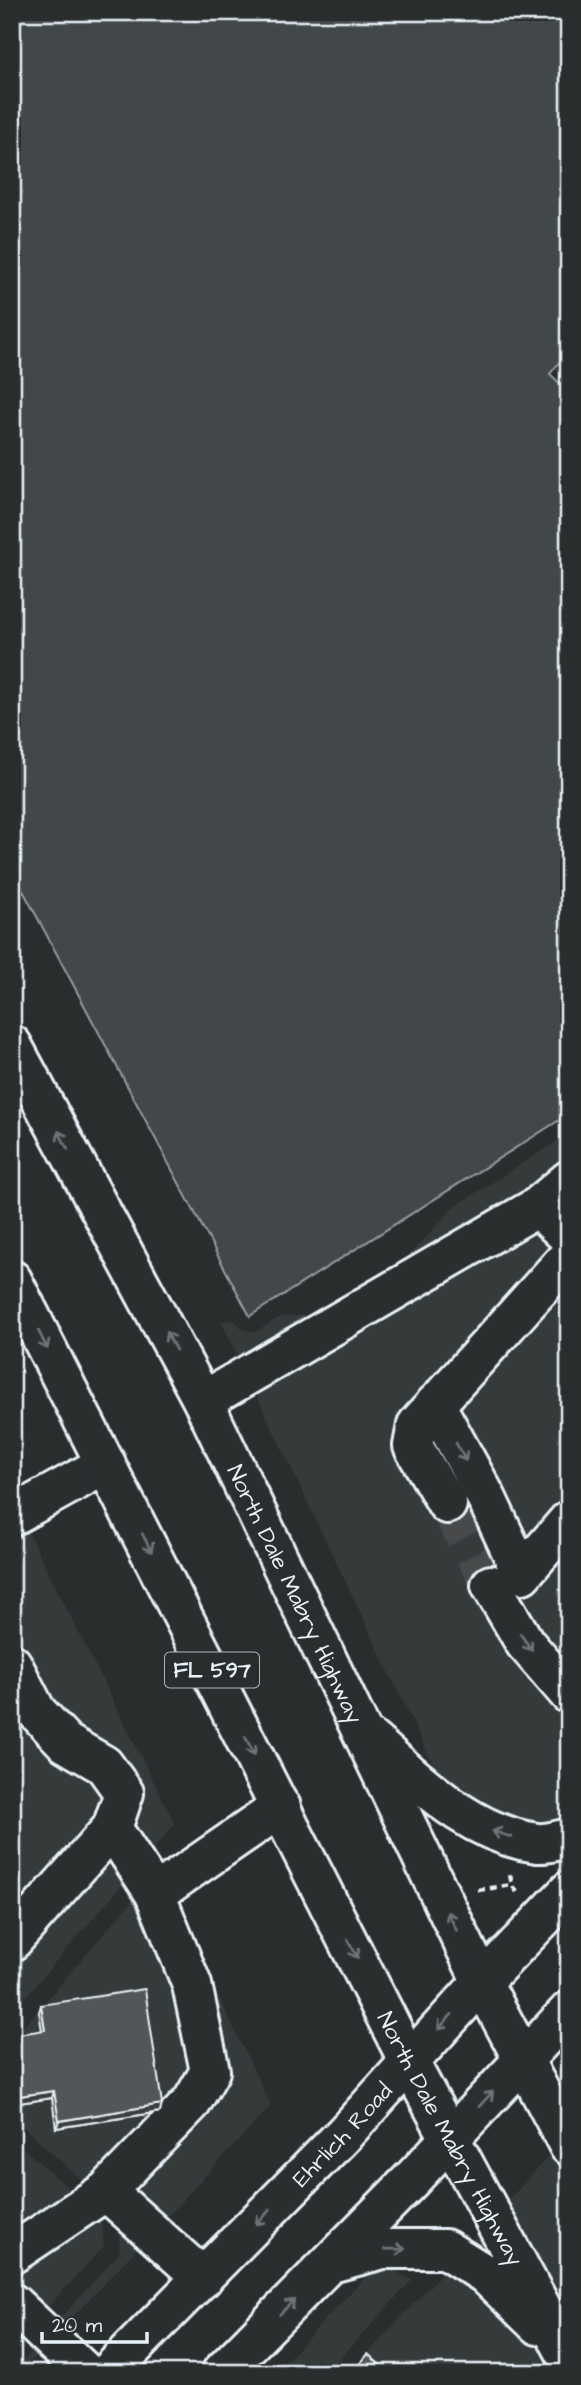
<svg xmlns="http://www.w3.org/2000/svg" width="581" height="2385" font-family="'Architects Daughter',sans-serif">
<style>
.built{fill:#363a3b}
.green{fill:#424648;stroke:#959ca0;stroke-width:2}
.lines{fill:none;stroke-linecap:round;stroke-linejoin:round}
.minor-tunnel{stroke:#464a4c;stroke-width:38;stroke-dasharray:38 19;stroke-linecap:butt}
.minor-casing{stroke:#e8f1f8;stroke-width:44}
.major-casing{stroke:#e8f1f8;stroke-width:44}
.path{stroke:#e8f1f8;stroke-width:4.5;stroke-dasharray:7 5;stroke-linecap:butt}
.minor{stroke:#2a2d2e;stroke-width:38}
.major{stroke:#2a2d2e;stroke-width:38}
.wall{fill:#474b4d;stroke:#e8f1f8;stroke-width:2}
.shaded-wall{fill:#3a3d3e;stroke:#e8f1f8;stroke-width:2}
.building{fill:#535759;stroke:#e8f1f8;stroke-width:2}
.oneway{stroke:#6c7275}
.labels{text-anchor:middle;stroke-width:7;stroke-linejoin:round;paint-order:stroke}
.shield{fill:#2a2d2e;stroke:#afb6bb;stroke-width:2}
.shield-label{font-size:21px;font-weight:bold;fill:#e8f1f8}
.street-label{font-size:23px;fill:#e8f1f8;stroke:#2a2d2e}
</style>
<rect width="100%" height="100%" fill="#2a2d2e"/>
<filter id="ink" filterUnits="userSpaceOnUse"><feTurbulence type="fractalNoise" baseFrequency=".0143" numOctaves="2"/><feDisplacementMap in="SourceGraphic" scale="14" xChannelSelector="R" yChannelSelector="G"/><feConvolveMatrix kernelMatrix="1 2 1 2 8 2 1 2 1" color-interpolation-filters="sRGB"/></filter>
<g filter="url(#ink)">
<path class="built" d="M569 1134V1810L560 1820 537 1824 502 1815 452 1786 437 1773 221 1321 234 1320 244 1330 255 1332 280 1317 357 1312 454 1207Z
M12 1500 175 1824 12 2012Z
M158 1871 271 2106 20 2373H12L120 2252 118 2219 115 2210 12 2117V2040Z
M569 2134V2373H350Z
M12 2138 101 2218 104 2246 12 2346Z
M388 2267 412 2280 327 2373H275L368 2274Z"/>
<path class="green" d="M12 12H569V350L550 374 569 392V1114L250 1316 12 870Z"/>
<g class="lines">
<path class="minor-tunnel" d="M447 1504 491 1585"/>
<g class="minor-casing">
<path id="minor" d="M537 1207 569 1180
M203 1401 537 1207 569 1237
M435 1404 487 1499 522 1574 569 1520
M447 1504 413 1446 417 1425 569 1256
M12 1516 106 1464
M491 1585 525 1643 569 1694
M12 1664 36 1711 66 1743 104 1765 124 1793 112 1828 12 1941
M112 1828 155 1894 192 1985 210 2071 192 2102 106 2191 203 2278
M155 1894 281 1807
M12 2254 106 2191
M12 2303 86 2373"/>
</g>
<g class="major-casing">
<g id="major">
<path id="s1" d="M12 1045 203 1401 482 1982 569 2146"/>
<path id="s2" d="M12 1280 409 2062 569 2359"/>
<path d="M370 1739C419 1781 469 1834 537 1843 547 1844 559 1840 569 1838"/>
<path d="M331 2263 383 2249H445L485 2274 538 2325"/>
<path id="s3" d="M108 2373 345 2133 482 1982 569 1891"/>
<path d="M221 2373 412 2179 569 2011"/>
</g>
</g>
<path class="path" d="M510 1875 512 1885 517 1892
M478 1890 512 1885"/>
<use href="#minor" class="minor"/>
<use href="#major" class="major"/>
</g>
<path class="wall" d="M41 2005 162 2104 160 2112 56 2128 52 2098 12 2104V2035L42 2031 39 2012Z"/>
<path class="shaded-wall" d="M54 2091 52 2098 12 2104V2097Z
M162 2104 160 2112 56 2128 59 2121Z"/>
<path class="building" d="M145 1989 162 2104 59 2121 54 2091 12 2097V2035L45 2030 41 2005Z
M368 2354 389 2373H352Z"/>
<defs><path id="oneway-shaft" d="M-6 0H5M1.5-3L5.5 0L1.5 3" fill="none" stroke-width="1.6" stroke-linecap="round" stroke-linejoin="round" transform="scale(1.75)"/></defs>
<g class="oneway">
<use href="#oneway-shaft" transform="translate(63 1140) rotate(-118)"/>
<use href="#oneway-shaft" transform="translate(43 1340) rotate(63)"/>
<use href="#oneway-shaft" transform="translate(171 1341) rotate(-118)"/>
<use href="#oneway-shaft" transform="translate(461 1452) rotate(61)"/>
<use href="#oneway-shaft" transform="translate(147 1543) rotate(63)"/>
<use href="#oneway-shaft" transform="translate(526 1642) rotate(55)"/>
<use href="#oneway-shaft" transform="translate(250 1746) rotate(63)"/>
<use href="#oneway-shaft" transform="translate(502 1834) rotate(-162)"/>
<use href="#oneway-shaft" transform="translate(452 1921) rotate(-116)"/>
<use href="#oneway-shaft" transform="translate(353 1949) rotate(63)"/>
<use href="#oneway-shaft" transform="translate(445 2022) rotate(132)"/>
<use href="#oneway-shaft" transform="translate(486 2099) rotate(-47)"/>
<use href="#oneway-shaft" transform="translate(263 2217) rotate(134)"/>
<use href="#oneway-shaft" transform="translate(395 2249) rotate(-1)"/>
<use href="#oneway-shaft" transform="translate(287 2307) rotate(-45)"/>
</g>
</g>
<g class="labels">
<rect class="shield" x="165" y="1652.5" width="94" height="35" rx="5"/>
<g class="shield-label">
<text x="212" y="1677">FL 597</text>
</g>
<g class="street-label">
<text dy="8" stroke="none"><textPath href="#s1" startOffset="618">North Dale Mabry Highway</textPath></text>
<text dy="8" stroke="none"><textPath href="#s3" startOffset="334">Ehrlich Road</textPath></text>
<text dy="8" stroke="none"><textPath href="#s2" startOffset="964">North Dale Mabry Highway</textPath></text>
</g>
</g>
<rect width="581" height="2385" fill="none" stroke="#2a2d2e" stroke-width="42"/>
<rect x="21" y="21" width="539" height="2343" fill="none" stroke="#e8f1f8" stroke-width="2.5" filter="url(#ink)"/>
<path d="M42 2332v10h105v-10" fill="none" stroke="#e8f1f8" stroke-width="3.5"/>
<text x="52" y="2332" font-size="21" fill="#e8f1f8" stroke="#2a2d2e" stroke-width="5" paint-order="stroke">20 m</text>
</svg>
